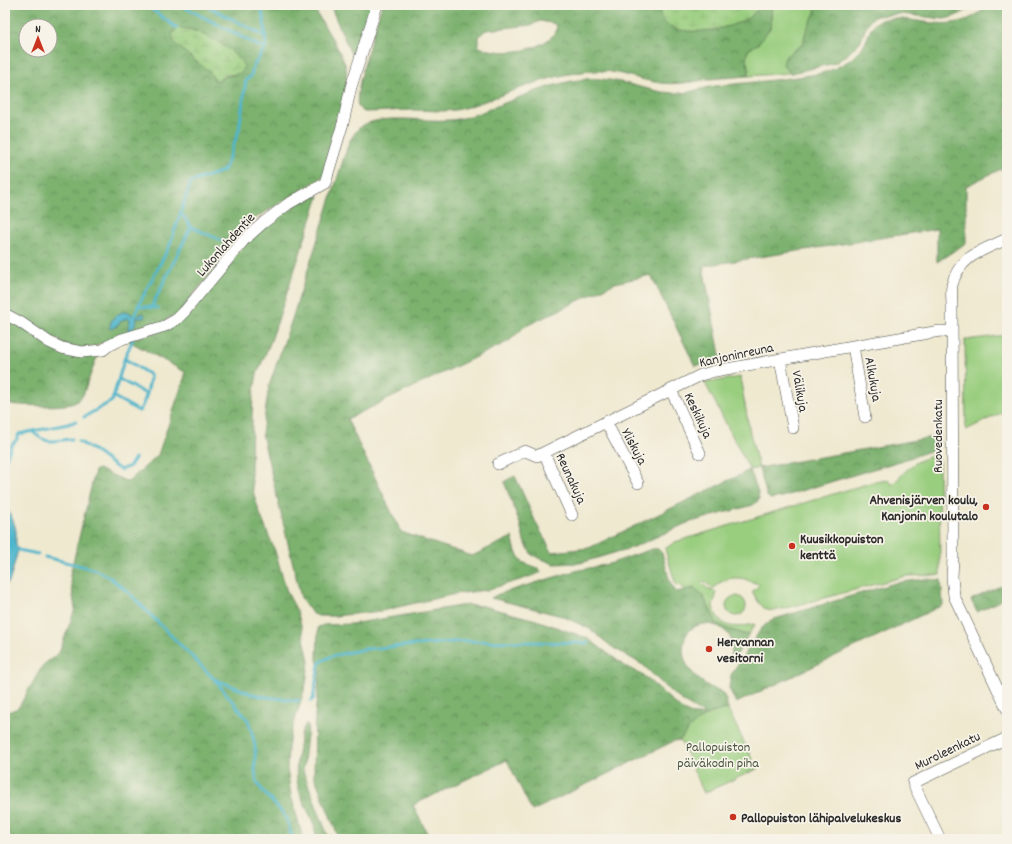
<svg xmlns="http://www.w3.org/2000/svg" width="1012" height="844" font-family="Dekko,sans-serif">
<style>
.green{fill:#9ace7f;stroke:#627c55}
.forest{fill:url(#forest-crowns);stroke:#536e4c;fill-rule:evenodd}
.wetland{fill:url(#wetland-marsh);stroke:#627c55}
.water{fill:#4eb6cc;stroke:#3c707c}
.lines{fill:none;stroke-linecap:round;stroke-linejoin:round}
.stream{stroke:#4eb6cc;stroke-width:3}
.minor-casing{stroke:#484844;stroke-width:12}
.minor{stroke:#fff;stroke-width:11}
.poi-dot{fill:#c8321e;stroke:#f7f3e8;stroke-width:1.5}
.labels{text-anchor:middle;stroke-width:3.5;stroke-linejoin:round;paint-order:stroke}
.street-label{font-size:14px;fill:#2b2b2b;stroke:#f7f3e8}
.poi-label{font-size:14px;font-weight:bold;fill:#2b2b2b;stroke:#f7f3e8;text-anchor:start}
.park-label{font-size:14px;fill:#475440;stroke:#f7f3e8}
</style>
<defs>
<pattern id="forest-crowns" width="20" height="18" patternUnits="userSpaceOnUse"><rect width="20" height="18" fill="#7bb16e"/><path d="M2 6a3 3 0 1 1 6 0M12 15a3 3 0 1 1 6 0" fill="none" stroke="#65905b"/></pattern>
<pattern id="wetland-marsh" width="20" height="14" patternUnits="userSpaceOnUse"><rect width="20" height="14" fill="#9ace7f"/><path d="M1 5h8M5 5V1M11 12h8M15 12V8" fill="none" stroke="#85b16e"/></pattern>
</defs>
<rect width="100%" height="100%" fill="#f7f3e8"/>
<filter id="ink" filterUnits="userSpaceOnUse"><feTurbulence type="fractalNoise" baseFrequency=".025" numOctaves="2"/><feDisplacementMap in="SourceGraphic" scale="8" xChannelSelector="R" yChannelSelector="G"/><feConvolveMatrix kernelMatrix="1 2 1 2 8 2 1 2 1" color-interpolation-filters="sRGB"/></filter>
<filter id="wash" filterUnits="userSpaceOnUse"><feTurbulence type="fractalNoise" baseFrequency=".012" numOctaves="4" result="noise"/><feDisplacementMap in="SourceGraphic" scale="16" xChannelSelector="R" yChannelSelector="G"/><feGaussianBlur stdDeviation="0.9" result="paint"/><feColorMatrix in="noise" values="0 0 0 0 0 0 0 0 0 0 0 0 0 0 0 0 0 1.4 0 .05"/><feComposite in="paint" operator="in"/></filter>
<g filter="url(#wash)">
<rect width="100%" height="100%" fill="#efe9d0"/>
<path class="green" d="M772 5H816L815 13 806 31 803 44 785 57 787 70 792 73 748 76 749 69 746 60 748 50 759 43 770 28Z
M1007 335V410L966 430 965 340Z
M740 377 750 433 759 468 750 470 705 383Z
M935 456 939 458 940 575 906 576 787 608 773 611 771 609 770 611C761 608 758 601 753 593V591L759 585 757 583C753 583 749 581 745 579 733 576 722 579 714 588H712L704 581 701 582 708 589 716 592C717 597 713 602 713 607 714 611 715 613 717 616 726 630 740 627 754 624L755 625 748 635 727 629 716 622 702 594 694 588 684 590 682 586 676 585 665 549 675 542 873 482 889 480 892 485C906 471 915 458 935 456Z
M726 606a10 10 0 1 1 20 0a10 10 0 1 1-20 0Z
M728 709 757 769 704 793 680 740C693 722 706 712 728 709Z"/>
<path class="forest" d="M5 5H313C322 25 337 43 345 64 353 88 330 151 323 177L254 219 242 229 236 237 232 249 177 313 161 323 125 334 89 348 74 347 54 341 5 310ZM26 26H50V50H26ZM186 28 209 37 236 56 235 75 226 76 218 81 213 79 209 70 198 63 179 47ZM128 312 135 317H138L141 313 143 318H137L134 327H128L130 320 128 318 122 320 116 327 110 324 115 316Z
M330 5H374L358 52 356 53 352 54 350 52Z
M382 5H660C660 9 660 14 661 17 671 40 723 30 740 22 748 19 757 12 762 5H772L770 28 759 43 748 50 746 60 749 69 748 76C735 77 722 78 709 79 692 82 677 85 661 83 637 80 616 69 592 71 546 74 507 95 464 108 448 113 430 110 413 110 397 110 381 112 364 112 362 110 359 109 358 106 353 93 377 22 382 5ZM540 21 556 24 557 30C543 53 502 56 479 47 476 39 480 34 486 30L531 25Z
M816 5H976L962 13 953 17 944 19 901 14 876 16 870 20 866 27 860 42 847 55 835 63 792 73 787 70 783 65 785 57 803 44 806 31 815 13Z
M989 5H1007V166L966 186V243L937 262V229L703 266 721 360 695 366 651 275 615 283 524 327 509 341 347 419 401 532 472 556 512 537 516 552 522 562 538 568 542 572 523 579 487 590 455 594 381 611 335 616H318L312 613 301 598 262 434 269 386 292 319 349 142C353 136 356 130 362 126 386 112 430 124 458 119 471 117 484 111 497 106 525 95 556 82 586 79 616 76 645 92 674 93 688 94 702 88 715 86 743 83 770 81 798 77 806 75 816 75 825 72 839 68 856 58 864 45 870 36 869 24 881 20 890 17 902 19 911 20 943 25 964 28 989 5Z
M313 196H319L271 341 257 374 253 397 252 416 251 473 253 491 260 514 275 551 287 592 297 611 301 625 309 661 306 684 290 736 288 749 287 769 291 795 303 839H12L5 824V713L16 709 20 705 43 665 59 653 75 609 70 575 95 471 98 469 128 482 158 455 185 376V372L127 340 158 332 250 240 274 219 302 201Z
M5 320 96 355 97 357 83 395C80 398 77 402 74 403 61 408 20 405 5 404Z
M939 436V444L936 449 903 460 781 497 770 499 767 496 759 468Z
M750 470 758 492 759 500 753 505 687 523 634 547 580 563 554 564 532 555 524 541 520 524 505 484V481L515 476 537 525 552 552 589 548Z
M652 549H658L662 553 670 582 676 592 694 588 702 594 716 622 727 629 748 635 736 656 731 657C732 651 733 645 731 639 725 626 707 620 694 627 688 630 685 636 684 642 679 661 694 678 710 687 713 689 718 689 721 692 725 695 727 704 728 709 706 712 693 722 680 740L674 741 532 811 507 760 413 805 430 839H339L314 775 315 715 320 671 317 660 318 627 324 625 351 624 466 605 483 606 536 620 587 638 625 666 644 676 681 709 694 715H705L687 704 672 693 643 665 612 647 590 629 562 616 491 598 499 594 545 580 575 571 609 564Z
M925 579 941 580 943 605 736 703 729 688 731 675 761 629 771 620 895 583Z
M1007 583V597L977 612 971 600Z
M306 724 308 726 303 771 329 839H316C316 821 304 806 299 790 295 775 296 762 299 747 300 739 301 731 306 724Z"/>
<path class="wetland" d="M660 5H762C757 12 748 19 740 22 723 30 671 40 661 17 660 14 660 9 660 5Z
M177 28C194 26 239 50 244 67L242 72C237 75 233 74 228 75 223 76 220 80 215 81L209 71 198 63 179 47 174 42 172 35Z"/>
<path class="water" d="M123 312 130 313 135 317 144 313 145 316 144 318H137L134 327 130 331 128 330 130 320 128 318 122 320 114 328 110 329C109 321 116 314 123 312Z
M5 508C10 511 17 528 16 534 16 541 15 543 18 550L10 580 5 587Z"/>
<g class="lines">
<path class="stream" d="M146 5 177 28
M180 5 265 49
M205 5 265 36
M191 227 227 243
M138 306 158 308
M151 308 191 227 181 213
M133 319 139 304 169 247 191 182 223 171 225 168 239 130 246 80 251 76 253 67 266 46 265 29 261 5
M119 379 146 394
M114 397 139 411C145 403 150 385 150 375L125 359
M84 417 112 401 125 357 133 339
M33 432C48 446 54 440 72 439
M78 441 93 450 120 470 130 466 135 458
M5 461 11 446 17 439 19 434 68 424 76 421
M18 550 38 554
M45 557 82 566 96 570 109 577 126 590 214 679 252 694 266 697 299 701
M214 679 248 720C251 729 254 738 255 747 256 758 253 771 257 782 264 796 278 805 286 818 289 824 290 833 293 839
M311 701 313 699 319 664 322 661 332 656 365 649 465 641 588 643"/>
</g>
</g>
<g filter="url(#ink)">
<g class="lines">
<g class="minor-casing">
<path id="minor" d="M1007 239C983 250 959 256 952 285 951 292 952 300 952 307L953 558 952 577 954 596 1007 709
M5 314 20 322 49 342 62 348 82 352 103 350 108 346 122 339 165 326 177 319 185 311 244 240 263 223 288 204 325 183 343 123 351 87 377 5
M853 346 865 417
M780 359 793 428
M671 390 700 453
M606 422 638 483
M544 453 572 515
M498 464 525 451 537 456 701 375 715 371 853 346 940 331 952 332
M940 839 913 783 1007 738"/>
</g>
<use href="#minor" class="minor"/>
</g>
</g>
<g class="poi-dot">
<circle cx="986" cy="507" r="4"/>
<circle cx="792" cy="546" r="4"/>
<circle cx="709" cy="649" r="4"/>
<circle cx="733" cy="817" r="4"/>
</g>
<g class="labels">
<g class="street-label">
<text transform="translate(225 244) rotate(-48)" y="5">Lukonlahdentie</text>
<text transform="translate(736 354) rotate(-12)" y="5">Kanjoninreuna</text>
<text transform="translate(874 379) rotate(80)" y="5">Alkukuja</text>
<text transform="translate(801 391) rotate(80)" y="5">Välikuja</text>
<text transform="translate(699 415) rotate(65)" y="5">Keskikuja</text>
<text transform="translate(937 436) rotate(-90)" y="5">Ruovedenkatu</text>
<text transform="translate(635 446) rotate(62)" y="5">Yliskuja</text>
<text transform="translate(572 478) rotate(65)" y="5">Reunakuja</text>
<text transform="translate(947 750) rotate(-26)" y="5">Muroleenkatu</text>
</g>
<g class="poi-label">
<text x="978" y="504" text-anchor="end">Ahvenisjärven koulu,<tspan x="978" dy="16">Kanjonin koulutalo</tspan></text>
<text x="800" y="543">Kuusikkopuiston<tspan x="800" dy="16">kenttä</tspan></text>
<text x="717" y="646">Hervannan<tspan x="717" dy="16">vesitorni</tspan></text>
<text x="741" y="822">Pallopuiston lähipalvelukeskus</text>
</g>
<g class="park-label">
<text x="718" y="751">Pallopuiston<tspan x="718" dy="16">päiväkodin piha</tspan></text>
</g>
</g>
<rect width="1012" height="844" fill="none" stroke="#f7f3e8" stroke-width="20"/>
<g transform="translate(38 38)"><circle r="19" fill="#f7f3e8" stroke="#a5a39c"/>
<path d="M0-3L7 15L0 10L-7 15Z" fill="#c8321e"/>
<text y="-6" font-size="11" font-weight="bold" text-anchor="middle" fill="#2b2b2b">N</text>
</g>
</svg>
